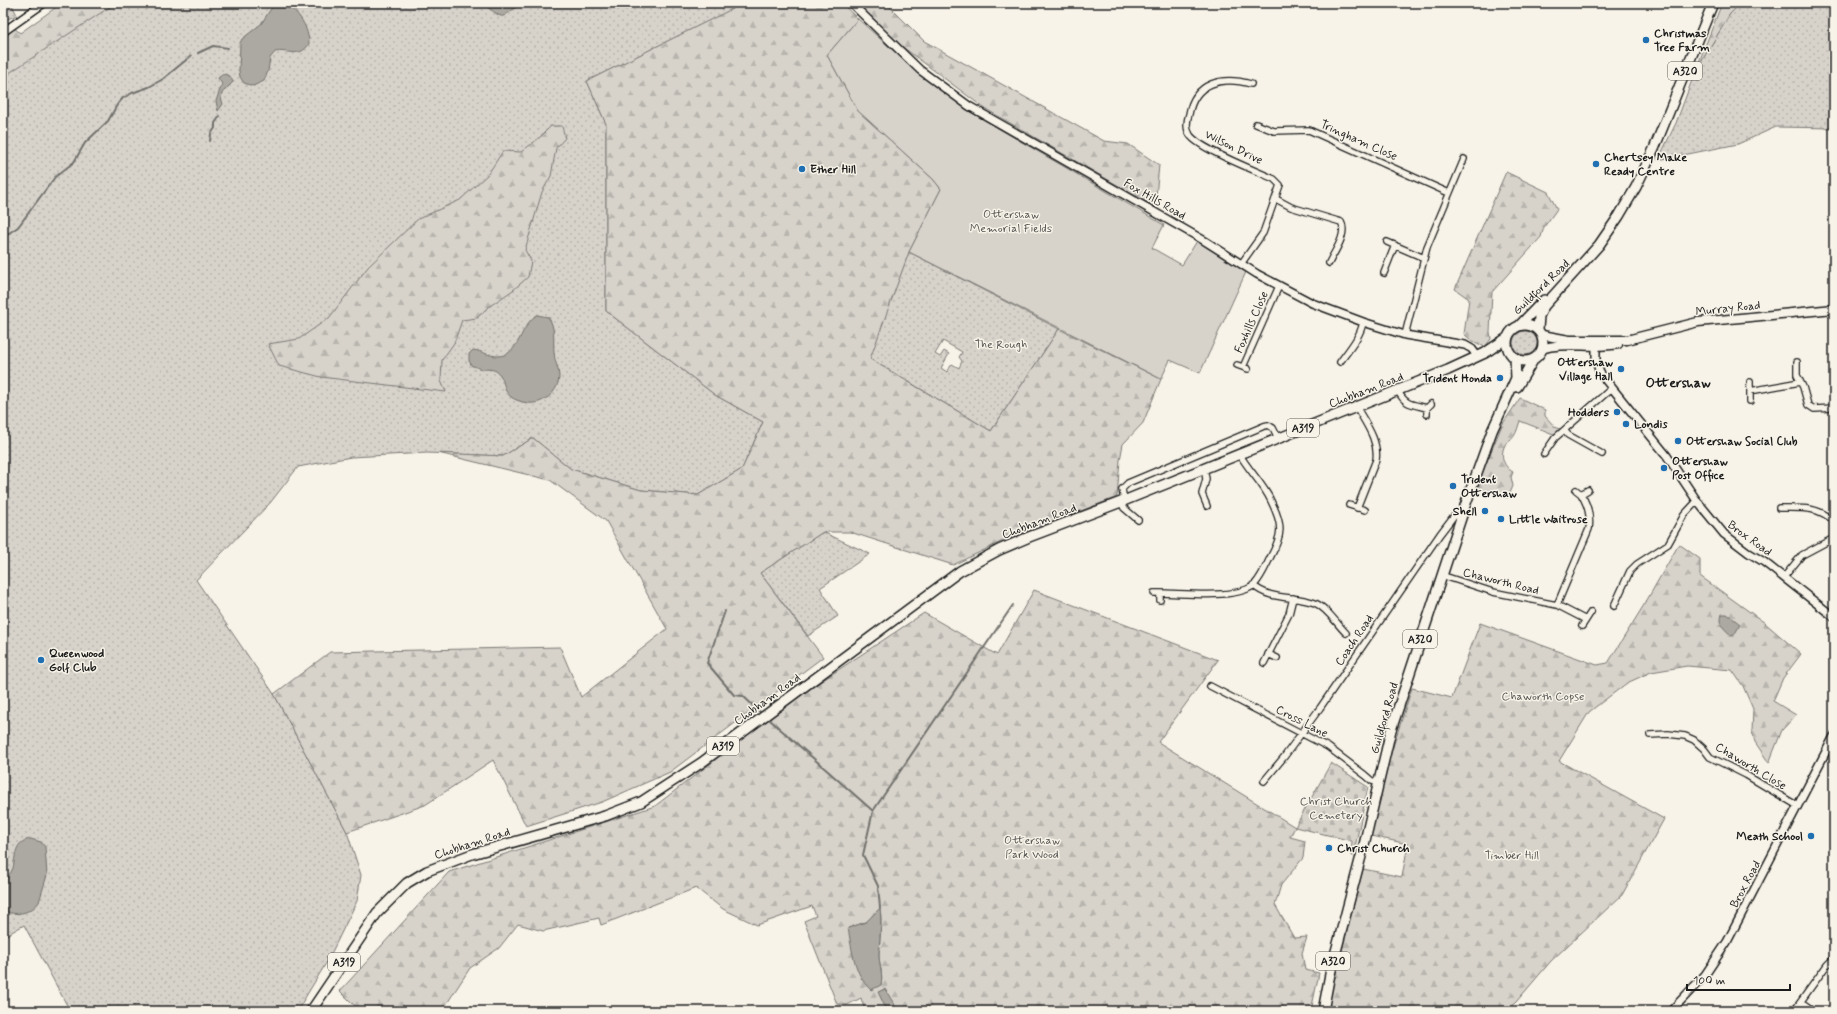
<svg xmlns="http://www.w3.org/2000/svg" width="1837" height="1014" font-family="Mynerve,sans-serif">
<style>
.grass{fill:url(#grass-dots);stroke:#7a7874;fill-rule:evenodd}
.forest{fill:url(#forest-firs);stroke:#7a7874;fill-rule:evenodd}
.cemetery{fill:url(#cemetery-stones);stroke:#7a7874}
.park{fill:#d7d3cb;stroke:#7a7874}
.water{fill:#aca9a2;stroke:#72716c}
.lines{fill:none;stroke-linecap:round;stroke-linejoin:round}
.stream{stroke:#72716c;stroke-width:2}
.minor-casing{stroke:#1c1c1c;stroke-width:8}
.tertiary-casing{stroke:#1c1c1c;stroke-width:10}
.secondary-casing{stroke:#1c1c1c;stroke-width:11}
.primary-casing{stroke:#1c1c1c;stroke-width:12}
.minor{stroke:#f7f3e8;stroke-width:5.5}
.tertiary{stroke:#f7f3e8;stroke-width:7}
.secondary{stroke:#f7f3e8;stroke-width:8}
.primary{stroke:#f7f3e8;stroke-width:9}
.poi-dot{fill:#1f6fb2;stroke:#f7f3e8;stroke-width:1.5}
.labels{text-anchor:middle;stroke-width:3;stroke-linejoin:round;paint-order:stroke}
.shield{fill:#f7f3e8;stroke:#5e5c59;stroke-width:1}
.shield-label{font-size:11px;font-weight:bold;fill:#1c1c1c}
.poi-label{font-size:12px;font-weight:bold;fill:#1c1c1c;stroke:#f7f3e8;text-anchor:start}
.street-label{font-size:12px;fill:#1c1c1c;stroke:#f7f3e8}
.park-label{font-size:12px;fill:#545351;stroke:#f7f3e8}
.quarter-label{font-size:14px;font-weight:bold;fill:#1c1c1c;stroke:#f7f3e8}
</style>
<defs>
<pattern id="grass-dots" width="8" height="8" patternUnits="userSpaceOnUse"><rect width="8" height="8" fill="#d7d3cb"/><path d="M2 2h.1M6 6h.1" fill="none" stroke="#b8b5ae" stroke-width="1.8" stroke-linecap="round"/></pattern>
<pattern id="forest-firs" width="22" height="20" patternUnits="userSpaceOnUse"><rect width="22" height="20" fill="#d7d3cb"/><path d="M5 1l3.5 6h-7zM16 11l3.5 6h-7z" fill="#b8b5ae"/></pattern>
<pattern id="cemetery-stones" width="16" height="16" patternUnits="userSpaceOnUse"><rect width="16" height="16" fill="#d7d3cb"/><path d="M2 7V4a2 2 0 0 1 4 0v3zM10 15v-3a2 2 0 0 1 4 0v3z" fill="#b8b5ae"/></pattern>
</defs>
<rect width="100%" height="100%" fill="#f7f3e8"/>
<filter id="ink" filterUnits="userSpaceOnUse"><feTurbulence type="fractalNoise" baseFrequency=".025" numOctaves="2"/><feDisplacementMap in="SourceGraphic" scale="8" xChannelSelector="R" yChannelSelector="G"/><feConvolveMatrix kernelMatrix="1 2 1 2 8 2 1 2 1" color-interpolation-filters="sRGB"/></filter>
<g filter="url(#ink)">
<path class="grass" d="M3 3H11L17 15 3 21Z
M71 3H734L737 7 587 81 606 124V311L715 395 763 422 742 469 698 495 641 490 571 469 533 438 503 456 427 453 351 457 298 467 270 503 196 580 274 694 347 832 361 875 357 901 328 960 297 1011H70L24 925 3 937V52Z
M1741 3H1834V128L1776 127 1738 144 1658 160 1676 123 1695 72 1730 14Z
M909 252 1059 329 991 431 869 358ZM943 341 962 352 959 357 962 361 959 368 952 364 947 372 941 368 949 354 944 351 940 357 935 354Z
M1513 343a12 12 0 1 1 24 0a12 12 0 1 1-24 0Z
M823 532 870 554 820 588 838 616 808 636 760 573Z"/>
<path class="forest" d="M62 3H116L3 77V21L5 20 20 33Z
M734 3H841L858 19 827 55 858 111 933 179 941 189 909 252 870 359 991 431 1059 329 1161 379 1143 423 1123 444 1120 460 1117 497 1005 540 953 565 850 532H823L760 573 823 657 670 772 602 802 526 826 493 760 425 805 347 832 274 694 330 652 560 647 581 697 667 629 606 521 550 480 438 453 503 456 533 438 571 469 641 490 698 495 742 469 763 422 715 395 606 311V124L587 81 736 7Z
M856 3H886L924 41 1104 141 1128 144 1159 165 1155 207 984 108 904 48Z
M1722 3H1741L1730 14 1695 72Z
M551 126H562L565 138 556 148 551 176 542 192 525 250 531 261 528 277 513 290 487 308 477 318 462 320 454 343 442 360 441 381 446 392 321 377 279 366 268 344 299 339 329 318 368 267 418 219 460 200 488 174 503 151 521 152 539 138Z
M1506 172 1548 192 1557 209 1544 227 1541 237 1492 292 1490 332 1491 339 1485 347 1471 340 1464 334 1469 299 1455 289Z
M1520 398 1545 410V416L1555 427 1560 429 1556 435 1520 421C1518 426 1517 432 1514 436 1513 439 1509 440 1507 442 1499 452 1502 466 1513 472L1511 477 1513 486 1508 498 1476 488 1502 425Z
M1679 544 1700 559V576L1765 623 1801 654 1783 678 1773 701 1796 715 1782 730 1769 763 1755 742 1752 732 1753 709 1743 686 1732 670 1687 666 1651 672 1627 683 1589 712 1559 761 1664 819 1622 895 1551 961 1516 1002 1506 1011H1328L1331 993 1363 869 1402 877 1408 844 1371 836 1388 762 1412 688 1452 698 1480 623 1597 665 1608 663 1647 600Z
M1034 590 1218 660 1158 742 1295 827 1290 837 1305 841 1303 858 1281 885 1275 905 1294 938 1307 937 1302 953 1305 970 1319 973 1311 1011H897L884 989 879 992 887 1011H865L861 998 847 1005 837 1004 804 921 816 916 812 906 757 925 723 909 696 888 601 925 599 918 543 931 518 924 499 948 470 968 442 1011H360L340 991 449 872 655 806 796 698 924 613 997 655ZM880 909C883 925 879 941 879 957 880 967 883 975 881 985L848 928 866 922Z"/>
<path class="cemetery" d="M1331 763 1368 787 1353 856H1351L1352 841 1295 827Z"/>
<path class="park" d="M858 19 915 70 967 110 1164 225 1152 248 1182 265 1197 241 1246 272 1200 373 1170 360 1161 379 909 252 941 189 933 179 858 111 827 55Z"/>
<path class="water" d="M482 3H523C497 18 509 23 482 3Z
M284 4C299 10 309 29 309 44 300 59 287 49 275 52L270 58 268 71 264 81 253 86 244 83 240 77 239 71 240 43 242 39 261 24 272 7Z
M223 74 230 76 233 82 222 93 221 98 223 104 218 111 216 101 222 84 218 78Z
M537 315 548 317C556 327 553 340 554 352 554 361 559 368 559 376 559 392 543 405 528 403 496 398 510 381 496 371 490 368 486 370 481 369 478 368 475 366 472 366L469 361V354L473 350C482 351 489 356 498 356 520 356 520 324 537 315Z
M1722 614H1727L1740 624 1735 634 1732 636C1723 628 1719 625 1722 614Z
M31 839 41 842 45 847 47 875 39 902C32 913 15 917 3 910 3 903 1 891 3 884 5 878 11 874 13 868 16 855 14 841 31 839Z
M880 908C882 924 879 940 879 957 880 967 883 975 881 985L871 990C854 975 852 949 848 928L866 922Z
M885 989 897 1009V1011H887L878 992Z"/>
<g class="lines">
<path class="stream" d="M198 53 213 46 228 48
M210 141 211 134 215 128V123L220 116
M3 237 18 227 55 177 74 162 85 143 108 121 117 105 123 98 132 93 149 87 163 79 191 56
M725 611 707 663 734 695 743 696 760 712
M770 720 873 811
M880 908 878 886 863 855 873 811 1013 605"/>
<g class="minor-casing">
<path id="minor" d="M1256 124 1274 131 1309 130 1449 193
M1276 199 1291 207 1341 222C1348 234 1334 252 1329 263
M1387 242 1424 258
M1241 264 1263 233 1280 185 1274 179C1257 171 1199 149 1190 135 1186 129 1187 120 1189 114 1195 82 1222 76 1251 84
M1384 273 1395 245
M1405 335 1427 247 1464 159
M1340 362C1348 351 1361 336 1363 322
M1797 362V375L1803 387 1808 405 1814 409 1834 408
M1237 365 1248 369
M1243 367 1279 286
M1398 391C1405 405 1412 404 1427 408
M1750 391 1800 382
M1750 401V382
M1356 406C1365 423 1379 440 1376 460L1357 508
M1427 414V408L1431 404
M1565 431 1568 435 1602 454
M1544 454 1555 438 1612 388
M1204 468 1206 479 1202 494 1207 506
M1576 490 1581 494 1588 490
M1124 501 1122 489 1128 483 1264 426 1268 425 1273 428 1278 438
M1121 502 1124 508 1138 520
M1349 505 1365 510
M1779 508C1801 508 1817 506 1834 521
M1441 575 1493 592 1557 605 1586 620
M1784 577 1802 555 1834 538
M1253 585C1270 601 1295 595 1315 603 1327 608 1336 623 1346 633
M1154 593H1160V600
M1160 593C1184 593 1239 600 1255 584 1262 576 1266 566 1270 558 1283 534 1283 525 1271 501 1263 483 1248 470 1239 453
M1557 605 1589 529C1591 515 1588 505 1581 494
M1614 606 1630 571 1637 564 1668 544 1684 515 1697 501
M1582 626 1591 612
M1268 654 1277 658
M1264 663 1289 614 1293 598
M1210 686 1328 747 1365 775 1372 781 1378 782
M1650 735 1668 734 1685 736 1694 740 1704 749 1710 757 1746 775 1798 806
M1264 781 1284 757 1320 708 1440 534 1453 517 1463 513
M1801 1002 1814 1011
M1794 1011 1827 965 1834 958"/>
</g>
<g class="tertiary-casing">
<path id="tertiary" d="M851 3 920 70 969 106 1205 241 1257 274 1312 303 1363 322 1405 335 1465 345 1472 349 1477 356
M3 32 44 3
M1596 342V361L1600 373 1667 456 1697 501 1724 534 1749 553 1764 562 1834 617
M1671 1011 1705 975 1727 942 1834 736"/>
</g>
<g class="secondary-casing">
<path id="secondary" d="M1542 335 1569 340H1627L1698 322 1834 309
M1542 349C1562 341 1594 349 1618 344"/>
</g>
<g class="primary-casing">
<path id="primary" d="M1507 343a18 18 0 1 1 36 0a18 18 0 1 1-36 0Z
M1519 326 1544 300
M1538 329 1539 316 1544 306 1599 245 1619 216 1636 187 1654 149 1713 3
M1517 387 1534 359
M311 1011 377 913 407 883 427 871 472 854 605 816 641 802 701 763 960 571 999 550 1029 537 1121 502 1448 370 1485 353 1507 338
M1323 1011 1330 974 1364 845 1391 730 1465 506 1492 431 1516 378 1515 358"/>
</g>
<use href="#minor" class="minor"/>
<use href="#tertiary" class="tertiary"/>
<use href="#secondary" class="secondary"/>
<use href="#primary" class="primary"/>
</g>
</g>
<g class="poi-dot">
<circle cx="1646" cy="40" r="4"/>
<circle cx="1596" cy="164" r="4"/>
<circle cx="802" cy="169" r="4"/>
<circle cx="1621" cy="369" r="4"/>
<circle cx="1500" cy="378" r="4"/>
<circle cx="1617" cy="412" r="4"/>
<circle cx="1626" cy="424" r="4"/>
<circle cx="1678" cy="441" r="4"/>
<circle cx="1664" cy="468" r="4"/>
<circle cx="1453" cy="486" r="4"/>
<circle cx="1485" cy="511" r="4"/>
<circle cx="1501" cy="519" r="4"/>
<circle cx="41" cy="660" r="4"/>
<circle cx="1811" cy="836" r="4"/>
<circle cx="1329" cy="848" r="4"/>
</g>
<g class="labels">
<g class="shield">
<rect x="1668" y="62" width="34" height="18" rx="3"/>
<rect x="1287" y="419" width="32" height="18" rx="3"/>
<rect x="1403" y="630" width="34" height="18" rx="3"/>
<rect x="707" y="737" width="32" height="18" rx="3"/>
<rect x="1316" y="952" width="34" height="18" rx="3"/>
<rect x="328" y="953" width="32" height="18" rx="3"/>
</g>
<g class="shield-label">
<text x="1685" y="75">A320</text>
<text x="1303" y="432">A319</text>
<text x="1420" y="643">A320</text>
<text x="723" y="750">A319</text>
<text x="1333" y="965">A320</text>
<text x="344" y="966">A319</text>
</g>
<g class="poi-label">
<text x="1654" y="37">Christmas<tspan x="1654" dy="14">Tree Farm</tspan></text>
<text x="1604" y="161">Chertsey Make<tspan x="1604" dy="14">Ready Centre</tspan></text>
<text x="810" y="173">Ether Hill</text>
<text x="1613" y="366" text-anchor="end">Ottershaw<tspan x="1613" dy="14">Village Hall</tspan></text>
<text x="1492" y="382" text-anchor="end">Trident Honda</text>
<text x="1609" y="416" text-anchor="end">Hodders</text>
<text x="1634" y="428">Londis</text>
<text x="1686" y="445">Ottershaw Social Club</text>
<text x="1672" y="465">Ottershaw<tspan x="1672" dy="14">Post Office</tspan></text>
<text x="1461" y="483">Trident<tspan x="1461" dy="14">Ottershaw</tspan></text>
<text x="1477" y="515" text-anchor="end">Shell</text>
<text x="1509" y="523">Little Waitrose</text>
<text x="49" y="657">Queenwood<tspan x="49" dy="14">Golf Club</tspan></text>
<text x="1803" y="840" text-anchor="end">Meath School</text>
<text x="1337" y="852">Christ Church</text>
</g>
<g class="street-label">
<text transform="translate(1359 140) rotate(24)" y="4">Tringham Close</text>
<text transform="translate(1234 147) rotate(26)" y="4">Wilson Drive</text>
<text transform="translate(1155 199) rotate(30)" y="4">Fox Hills Road</text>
<text transform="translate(1541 287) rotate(-44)" y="4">Guildford Road</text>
<text transform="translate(1728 308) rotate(-6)" y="4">Murray Road</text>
<text transform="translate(1251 322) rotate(-66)" y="4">Foxhills Close</text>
<text transform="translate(1366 390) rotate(-21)" y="4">Chobham Road</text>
<text transform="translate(1039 521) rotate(-21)" y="4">Chobham Road</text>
<text transform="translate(1750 538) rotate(36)" y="4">Brox Road</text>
<text transform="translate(1501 581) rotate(14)" y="4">Chaworth Road</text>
<text transform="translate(1354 640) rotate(-56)" y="4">Coach Road</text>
<text transform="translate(767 699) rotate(-36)" y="4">Chobham Road</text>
<text transform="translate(1384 718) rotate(-74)" y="4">Guildford Road</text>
<text transform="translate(1302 721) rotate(27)" y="4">Cross Lane</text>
<text transform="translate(1751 766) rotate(31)" y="4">Chaworth Close</text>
<text transform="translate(472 843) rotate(-18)" y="4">Chobham Road</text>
<text transform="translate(1745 884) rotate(-62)" y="4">Brox Road</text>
</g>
<g class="park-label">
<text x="1011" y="218">Ottershaw<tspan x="1011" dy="14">Memorial Fields</tspan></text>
<text x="1001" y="348">The Rough</text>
<text x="1543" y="700">Chaworth Copse</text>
<text x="1336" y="805">Christ Church<tspan x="1336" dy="14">Cemetery</tspan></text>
<text x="1032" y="844">Ottershaw<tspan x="1032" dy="14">Park Wood</tspan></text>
<text x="1512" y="859">Timber Hill</text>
</g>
<g class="quarter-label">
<text x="1678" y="387">Ottershaw</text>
</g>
</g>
<rect width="1837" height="1014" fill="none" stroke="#f7f3e8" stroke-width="16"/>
<rect x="8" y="8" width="1821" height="998" fill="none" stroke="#1c1c1c" stroke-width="1.5" filter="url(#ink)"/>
<path d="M1687 984v6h103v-6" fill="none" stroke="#1c1c1c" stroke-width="2"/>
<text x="1693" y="984" font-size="12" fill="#1c1c1c" stroke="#f7f3e8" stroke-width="3" paint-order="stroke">100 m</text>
</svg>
